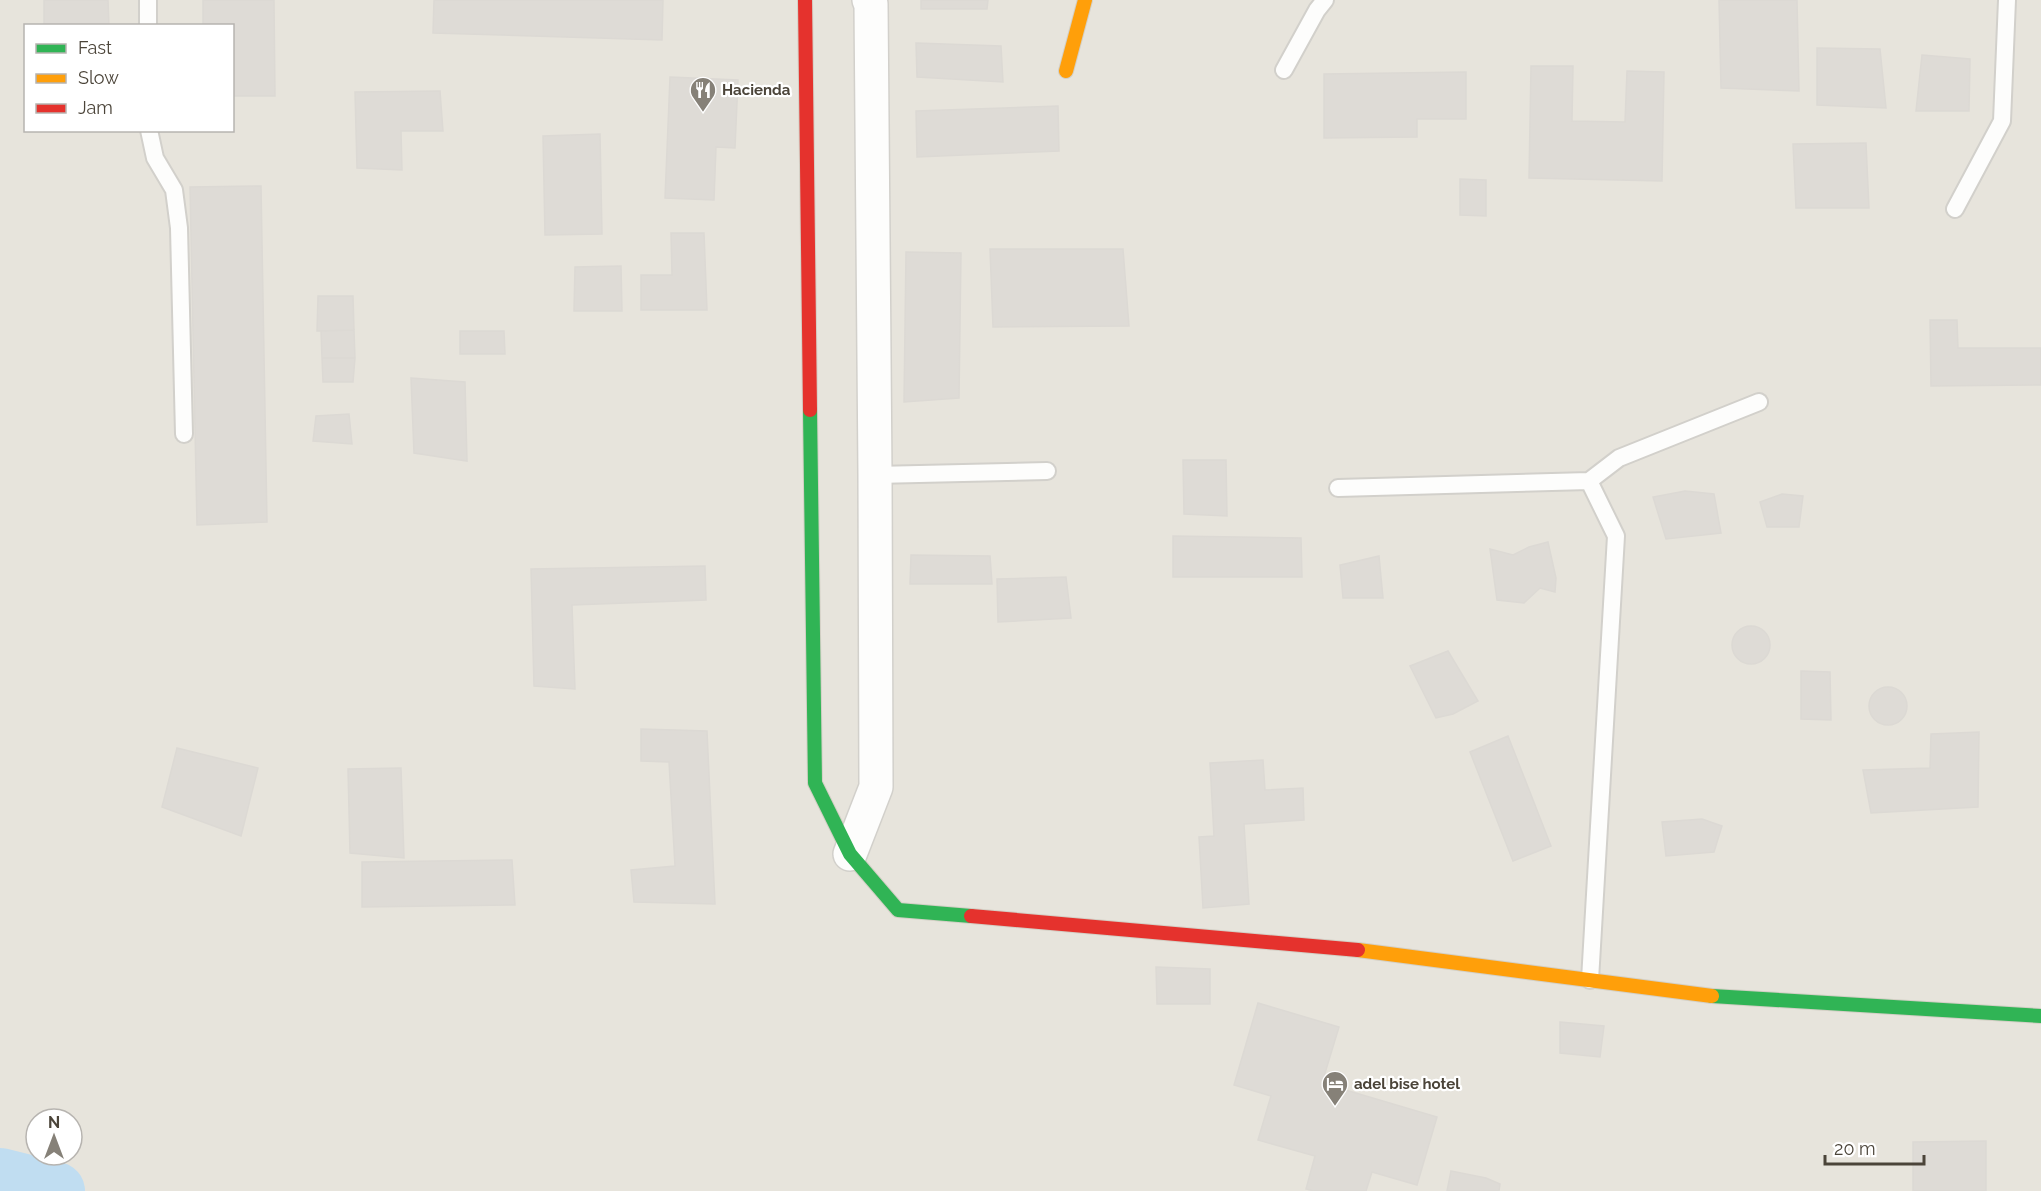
<svg xmlns="http://www.w3.org/2000/svg" width="2041" height="1191" font-family="Raleway,sans-serif">
<style>
.residential{fill:#e7e4dc;fill-rule:evenodd}
.lines{fill:none;stroke-linecap:round;stroke-linejoin:round}
.river{stroke:#c0ddf1;stroke-width:58}
.building{fill:#dedbd6;stroke:#dcd9d4;stroke-width:1.5}
.lane-casing{stroke:#d2d0cb;stroke-width:20}
.street-casing{stroke:#d2d0cb;stroke-width:36}
.fast-casing{stroke:#d3cfc5;stroke-width:16}
.slow-casing{stroke:#d3cfc5;stroke-width:16}
.jam-casing{stroke:#d3cfc5;stroke-width:16}
.lane{stroke:#fdfdfc;stroke-width:16}
.street{stroke:#fdfdfc;stroke-width:33}
.fast{stroke:#30b455;stroke-width:14}
.slow{stroke:#ff9f0a;stroke-width:14}
.jam{stroke:#e5322d;stroke-width:14}
.labels{text-anchor:middle;stroke-width:4.5;stroke-linejoin:round;paint-order:stroke}
.poi-label{font-size:15px;font-weight:bold;fill:#4b4439;stroke:#fff;text-anchor:start}
</style>
<rect width="100%" height="100%" fill="#f4f2ee"/>
<path class="residential" d="M0 0H2041V1191H0ZM26 26H232V130H26ZM36 1119H72V1155H36Z"/>
<g class="lines">
<path class="river" d="M0 1177 56 1191"/>
</g>
<path class="building" d="M44 0H108L109 26H44Z
M203 0H274L275 96H232V26H203Z
M434 0H663L662 40 433 33Z
M921 0H988L987 9H921Z
M1719 0H1797L1799 91 1721 88Z
M916 43 1001 46 1003 82 917 77Z
M1817 48 1880 49 1886 108 1817 105Z
M1922 55 1970 59 1969 111H1916Z
M1531 66H1573L1572 121 1625 122 1627 71 1664 72 1662 181 1529 178Z
M1466 72V119H1417V137L1324 138V74Z
M670 77 738 80 735 148 716 147 714 200 665 198Z
M440 91 443 131H401L402 170 357 168 355 92Z
M1058 106 1059 151 917 157 916 111Z
M600 134 602 234 545 235 543 136Z
M1866 143 1869 208H1796L1793 144Z
M1460 179 1486 180V216L1460 215Z
M261 186 267 522 197 525 190 187Z
M671 233H704L707 310H641V275H672Z
M990 249H1123L1129 326 993 327Z
M906 252 961 253 959 398 904 402Z
M621 266 622 311H574L575 267Z
M318 296H353L354 330 317 331Z
M1930 320H1957L1958 348H2041V385L1931 386Z
M354 330 355 358H322L321 331Z
M460 331H504L505 354H460Z
M322 358H355L353 382H323Z
M411 378 465 382 467 461 414 453Z
M349 414 352 444 313 441 316 416Z
M1183 460H1226L1227 516 1184 514Z
M1685 491 1714 494 1721 533 1666 539 1653 497Z
M1782 494 1803 496 1799 527H1767L1760 502Z
M1173 536 1301 538 1302 577H1173Z
M1548 542 1556 578 1555 592 1540 588 1524 603 1497 600 1490 549 1513 555 1529 547Z
M911 555 990 556 992 584H910Z
M1379 556 1383 598H1343L1340 565Z
M705 566 706 600 572 605 575 689 534 686 531 569Z
M1066 577 1071 618 998 622 997 579Z
M1732 645a19 19 0 1 1 38 0a19 19 0 1 1-38 0Z
M1448 651 1478 701 1453 714 1436 718 1410 666Z
M1801 671 1830 672 1831 720 1801 719Z
M1869 706a19 19 0 1 1 38 0a19 19 0 1 1-38 0Z
M641 729 707 731 715 904 634 902 631 870 675 866 669 762 641 761Z
M1979 732 1978 807 1871 813 1863 770 1930 768 1931 734Z
M1508 736 1551 846 1513 861 1470 752Z
M177 748 258 768 241 836 162 807Z
M1263 760 1265 790 1303 788 1304 820 1244 824 1249 904 1203 908 1199 837 1214 836 1210 763Z
M401 768 404 858 350 853 348 769Z
M1702 819 1722 826 1714 852 1666 856 1662 822Z
M512 860 515 905 362 907V862Z
M1156 967 1210 969V1004H1157Z
M1258 1003 1339 1027 1322 1083 1437 1117 1417 1185 1372 1172 1366 1191H1314L1306 1189 1315 1156 1258 1140 1271 1096 1234 1085Z
M1560 1022 1604 1026 1600 1057 1560 1053Z
M1986 1141V1191H1913V1142Z
M1451 1171 1486 1178 1500 1184 1499 1191H1447Z"/>
<g class="lines">
<g class="lane-casing">
<path id="lane" d="M148 0V26
M1284 70 1317 10 1325 0
M149 130 155 158 174 190 179 228 184 434
M1955 209 2002 121 2007 0
M875 475 1047 471
M1589 481 1619 458 1759 402
M1338 488 1589 481 1616 536 1590 980"/>
</g>
<g class="street-casing">
<path id="street" d="M850 854 876 787 875 475 871 4 869 0"/>
</g>
<g class="fast-casing">
<path id="fast" d="M810 410 815 783 850 854 898 910 971 916
M1712 996 2041 1016"/>
</g>
<g class="slow-casing">
<path id="slow" d="M1066 71 1085 0
M1358 950 1712 996"/>
</g>
<g class="jam-casing">
<path id="jam" d="M805 0 810 410
M971 916 1358 950"/>
</g>
<use href="#lane" class="lane"/>
<use href="#street" class="street"/>
<use href="#fast" class="fast"/>
<use href="#slow" class="slow"/>
<use href="#jam" class="jam"/>
</g>
<defs>
<g id="restaurant-pin" transform="scale(1.35)"><path d="M0 17L-7.5 6A9.5 9.5 0 1 1 7.5 6Z" fill="#868178" stroke="#fff"/><path d="M-5-6h1v4h1v-4h1v4h1v-4h1v5L-1.5 .5V6h-2V.5L-5-1ZM5-6V6H3V1.5H1.5Q1.5-4 5-6Z" fill="#fff"/></g>
<g id="hotel-pin" transform="scale(1.35)"><path d="M0 17L-7.5 6A9.5 9.5 0 1 1 7.5 6Z" fill="#868178" stroke="#fff"/><path d="M-6-4.5h1.5V1H6V5H4.5V3h-9V5H-6ZM-4 0a1.8 1.8 0 1 1 3.6 0ZM.5 0V-2.5h3Q6-2.5 6 0Z" fill="#fff"/></g>
</defs>
<g fill-rule="evenodd">
<use href="#restaurant-pin" x="703" y="90"/>
<use href="#hotel-pin" x="1335" y="1084"/>
</g>
<g class="labels">
<g class="poi-label">
<text x="722" y="95">Hacienda</text>
<text x="1354" y="1089">adel bise hotel</text>
</g>
</g>
<rect x="24" y="24" width="210" height="108" fill="#ffffff" stroke="#b7b4b0" stroke-width="1.5"/>
<rect x="36" y="44" width="30" height="9" fill="#30b455" stroke="#b7b4b0" stroke-width="1.5"/>
<text x="78" y="54" font-size="18" fill="#4b4439">Fast</text>
<rect x="36" y="74" width="30" height="9" fill="#ff9f0a" stroke="#b7b4b0" stroke-width="1.5"/>
<text x="78" y="84" font-size="18" fill="#4b4439">Slow</text>
<rect x="36" y="104" width="30" height="9" fill="#e5322d" stroke="#b7b4b0" stroke-width="1.5"/>
<text x="78" y="114" font-size="18" fill="#4b4439">Jam</text>
<g transform="translate(54 1137)"><circle r="28" fill="#ffffff" stroke="#b7b4b0" stroke-width="1.5"/>
<path d="M0-4.5L10 22L0 15L-10 22Z" fill="#868178"/>
<text y="-9" font-size="16" font-weight="bold" text-anchor="middle" fill="#4b4439">N</text>
</g>
<path d="M1825 1155v9h99v-9" fill="none" stroke="#4b4439" stroke-width="3"/>
<text x="1834" y="1155" font-size="18" fill="#4b4439" stroke="#ffffff" stroke-width="4.5" paint-order="stroke">20 m</text>
</svg>
